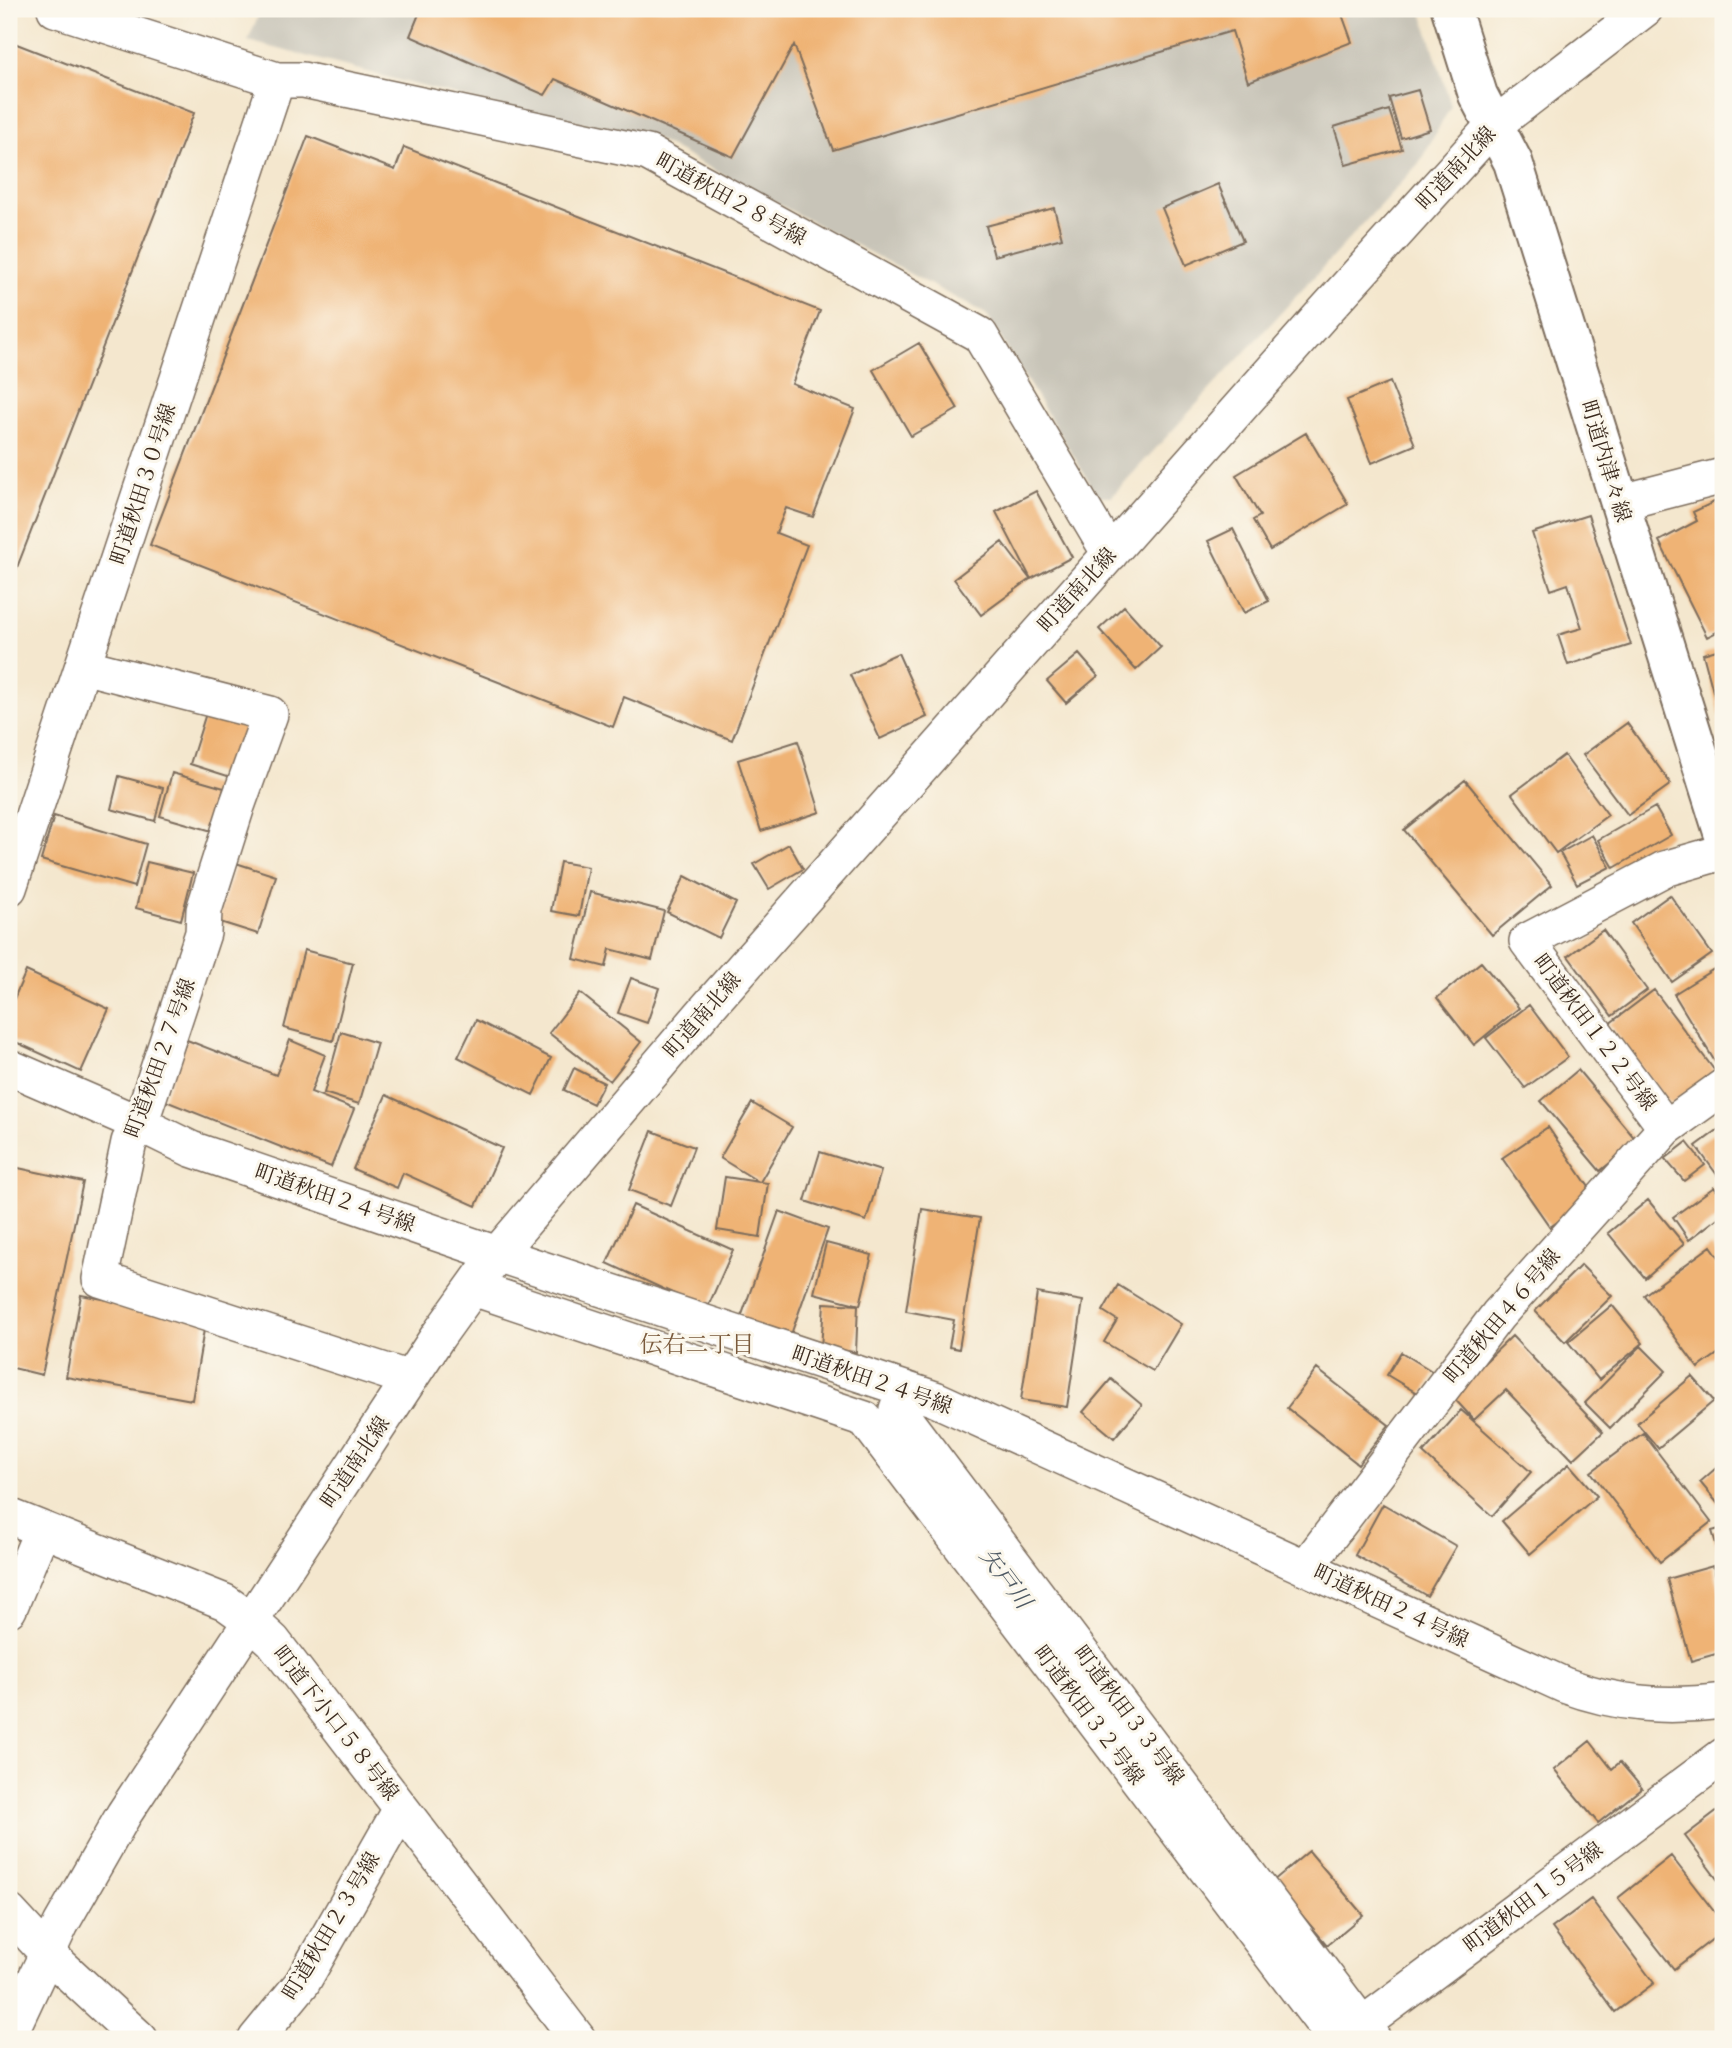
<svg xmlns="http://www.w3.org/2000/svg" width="1732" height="2048" font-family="Alegreya,'Noto Serif JP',serif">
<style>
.industrial{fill:#c8c4b8}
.building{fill:#efb374}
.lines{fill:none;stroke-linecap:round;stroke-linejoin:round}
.minor-casing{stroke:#7c6c5c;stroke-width:38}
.tertiary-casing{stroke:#7c6c5c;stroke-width:42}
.minor{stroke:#fff;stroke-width:35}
.tertiary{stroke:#fff;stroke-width:38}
.labels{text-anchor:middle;stroke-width:6;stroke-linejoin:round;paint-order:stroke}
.street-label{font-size:21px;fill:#3b2a1e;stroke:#fbf7ec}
.neighbourhood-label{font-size:23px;fill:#7a5a3c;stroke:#fbf7ec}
.water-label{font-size:23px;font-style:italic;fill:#4e5963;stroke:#fbf7ec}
</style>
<rect width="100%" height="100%" fill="#fbf7ec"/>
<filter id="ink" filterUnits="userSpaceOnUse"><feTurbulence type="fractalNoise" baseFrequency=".0143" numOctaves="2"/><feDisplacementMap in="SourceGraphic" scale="14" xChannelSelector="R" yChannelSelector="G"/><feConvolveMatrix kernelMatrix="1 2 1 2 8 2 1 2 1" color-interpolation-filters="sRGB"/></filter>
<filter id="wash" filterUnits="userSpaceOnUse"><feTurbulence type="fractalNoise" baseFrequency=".00686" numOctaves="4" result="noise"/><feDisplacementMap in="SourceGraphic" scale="28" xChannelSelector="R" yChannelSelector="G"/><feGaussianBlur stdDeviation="1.57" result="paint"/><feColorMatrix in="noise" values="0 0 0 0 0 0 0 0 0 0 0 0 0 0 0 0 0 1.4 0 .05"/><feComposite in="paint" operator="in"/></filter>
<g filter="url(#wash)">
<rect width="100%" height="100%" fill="#f4e7ce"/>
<path class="industrial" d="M261 9H1421L1451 106 1419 163 1112 496H1098L986 314 650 136 510 109 248 41Z"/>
<g id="blocks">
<path class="building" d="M421 9H1340L1352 42 1248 82 1232 31 833 150 794 45 733 157 555 79 545 95 410 36Z
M9 41 194 113 9 588Z
M1418 90 1430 129 1401 138 1389 98Z
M1389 110 1402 149 1346 165 1334 127Z
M308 136 395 170 404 147 820 311 792 384 855 409 813 517 786 508 776 533 807 545 732 740 624 697 613 727 150 545Z
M1218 184 1243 241 1186 265 1162 208Z
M1054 208 1062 238 994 256 986 226Z
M919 343 958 409 911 436 873 370Z
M1390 382 1415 445 1372 463 1347 400Z
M1306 433 1348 504 1270 550 1253 520 1260 516 1236 475Z
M1036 491 1072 557 1031 579 996 512Z
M1716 501 1723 516V629L1707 637 1659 541 1697 521 1693 512Z
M1588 515 1631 645 1568 665 1558 635 1582 628 1568 584 1551 590 1532 533Z
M1233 529 1269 601 1244 613 1208 541Z
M1002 542 1030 579 981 615 954 579Z
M1124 606 1161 647 1136 670 1099 629Z
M1723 648V725H1722L1703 654Z
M898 653 927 717 880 739 850 675Z
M1079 654 1098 676 1066 703 1047 681Z
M208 707 255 722 237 779 190 764Z
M1627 723 1671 784 1628 815 1583 755Z
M798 741 820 812 761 831 738 760Z
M1564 755 1608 815 1556 853 1512 794Z
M172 773 224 788 212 831 160 816Z
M119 776 163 788 155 821 111 809Z
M1465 780 1552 885 1492 935 1404 830Z
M1655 807 1671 835 1614 868 1598 840Z
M54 816 146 844 134 887 41 860Z
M1592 835 1610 867 1577 884 1560 853Z
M789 844 803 869 769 889 754 864Z
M147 862 193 873 181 920 136 908Z
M560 862 588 867 579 916 551 911Z
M236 863 276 876 258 934 217 921Z
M685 876 736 903 719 938 667 912Z
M590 892 664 911 652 960 610 949 606 967 574 959Z
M1670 895 1712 954 1672 982 1631 923Z
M1603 930 1647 990 1612 1016 1568 956Z
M304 950 353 963 333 1041 284 1028Z
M1481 962 1519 1008 1474 1045 1437 998Z
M1714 969 1723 985V1061L1717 1065 1674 994Z
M26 971 109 1009 81 1072 9 1039V1010Z
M631 978 659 988 647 1023 618 1013Z
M1654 990 1715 1071 1670 1105 1609 1024Z
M580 993 641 1042 610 1081 549 1033Z
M1529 1005 1568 1057 1525 1088 1486 1038Z
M476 1020 551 1058 533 1095 458 1057Z
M341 1032 377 1043 359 1104 324 1093Z
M187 1040 276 1075 290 1040 325 1055 311 1092 354 1109 331 1167 163 1100Z
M574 1068 604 1083 593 1104 564 1090Z
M1578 1070 1637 1141 1600 1171 1541 1101Z
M386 1095 502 1148 476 1206 403 1173 397 1188 353 1169Z
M752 1103 792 1127 760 1182 768 1183 760 1237 717 1230 725 1177 759 1182 720 1158Z
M1723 1126V1183L1696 1146Z
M1548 1127 1595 1196 1550 1227 1502 1158Z
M652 1131 694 1147 671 1206 629 1190Z
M1687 1142 1705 1165 1684 1181 1665 1159Z
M820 1152 881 1171 866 1221 805 1201Z
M9 1166 83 1182 42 1375 9 1367Z
M1714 1187 1723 1198V1214L1689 1240 1673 1217Z
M1648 1200 1684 1244 1645 1278 1608 1233Z
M633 1205 733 1250 707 1309 607 1263Z
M922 1209 980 1218 959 1349 949 1347 954 1320 906 1311Z
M779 1211 828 1229 788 1343 738 1326Z
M826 1243 872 1255 860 1305 814 1293Z
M1711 1246 1723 1263V1350L1698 1368 1644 1295Z
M1581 1265 1612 1296 1565 1342 1535 1311Z
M1118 1285 1181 1324 1153 1371 1104 1342 1117 1320 1103 1311Z
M1037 1293 1083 1301 1067 1407 1021 1400Z
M81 1295 206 1318 192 1400 66 1377Z
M824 1303 858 1305 856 1352 821 1349Z
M1612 1305 1643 1343 1599 1380 1568 1342Z
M1512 1336 1603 1432 1573 1460 1506 1390 1474 1420 1451 1395Z
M1641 1346 1666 1371 1610 1428 1585 1403Z
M1401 1352 1435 1373 1422 1396 1387 1375Z
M1317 1369 1389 1425 1358 1464 1287 1408Z
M1692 1376 1714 1401 1658 1448 1637 1423Z
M1111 1379 1142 1405 1114 1438 1083 1412Z
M1461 1410 1531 1472 1492 1516 1423 1453Z
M1643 1433 1711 1522 1660 1562 1591 1472Z
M1723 1462V1510L1700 1482Z
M1569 1464 1597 1496 1530 1554 1502 1521Z
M1383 1504 1456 1546 1427 1596 1355 1555Z
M1723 1528V1567L1712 1531Z
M1713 1566 1723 1602V1652L1691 1661 1667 1579Z
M1590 1741 1612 1769 1620 1762 1642 1788 1598 1823 1554 1770Z
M1723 1807V1887L1685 1836Z
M1309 1851 1363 1915 1327 1945 1273 1881Z
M1671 1856 1723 1923V1931L1674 1969 1618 1898Z
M1591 1899 1654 1983 1615 2012 1552 1928Z"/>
</g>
</g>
<g filter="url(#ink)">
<use href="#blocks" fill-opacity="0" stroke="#7c6c5c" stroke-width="2"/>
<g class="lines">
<g class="minor-casing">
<path id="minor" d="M55 9 277 80H303L648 153 980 335 1110 554
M1619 503 1723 476
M83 666 270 714 237 806 204 910 203 933 140 1124 129 1142 100 1279 410 1379
M9 888 277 80
M9 1067 140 1124 191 1149 497 1254 935 1399 1564 1685C1618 1705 1666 1708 1723 1701
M1666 1128 1527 941 1664 869 1723 852
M473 1288 865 1419 1335 2039
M905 1389 897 1409 1373 2039
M9 1516 225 1602 250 1620 273 1641 578 2039
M1306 1567 1498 1315 1666 1128 1723 1087
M9 1609 42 1530
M9 1912 47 1953 140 2039
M9 2035 61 1924 124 1814 438 1336 497 1254 709 1006 1325 311 1493 126 1645 9
M256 2039 302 1983 401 1809
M1343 2039 1723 1756"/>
</g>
<g class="tertiary-casing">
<path id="tertiary" d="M1451 9 1478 95 1513 162 1723 832"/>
</g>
<use href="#minor" class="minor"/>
<use href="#tertiary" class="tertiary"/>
</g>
</g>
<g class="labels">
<g class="street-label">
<text transform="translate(1456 168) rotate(-47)" y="7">町道南北線</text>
<text transform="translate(731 199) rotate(29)" y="7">町道秋田２８号線</text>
<text transform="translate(1606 461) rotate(73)" y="7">町道内津々線</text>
<text transform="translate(143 484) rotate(-72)" y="7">町道秋田３０号線</text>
<text transform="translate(1077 590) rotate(-48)" y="7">町道南北線</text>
<text transform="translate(702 1015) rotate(-49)" y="7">町道南北線</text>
<text transform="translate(1595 1032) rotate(53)" y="7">町道秋田１２２号線</text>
<text transform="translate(160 1058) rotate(-70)" y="7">町道秋田２７号線</text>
<text transform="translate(335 1198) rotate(19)" y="7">町道秋田２４号線</text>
<text transform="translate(1502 1316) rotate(-50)" y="7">町道秋田４６号線</text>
<text transform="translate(872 1380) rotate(19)" y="7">町道秋田２４号線</text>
<text transform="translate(355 1462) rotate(-56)" y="7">町道南北線</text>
<text transform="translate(1391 1606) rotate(25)" y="7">町道秋田２４号線</text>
<text transform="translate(1089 1715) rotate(53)" y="7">町道秋田３２号線</text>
<text transform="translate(1129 1715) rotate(53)" y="7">町道秋田３３号線</text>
<text transform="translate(336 1723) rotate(52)" y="7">町道下小口５８号線</text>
<text transform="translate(1533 1897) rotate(-37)" y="7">町道秋田１５号線</text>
<text transform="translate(331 1926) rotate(-59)" y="7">町道秋田２３号線</text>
</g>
<g class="neighbourhood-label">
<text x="697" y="1352">伝右二丁目</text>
</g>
<g class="water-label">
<text transform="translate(1006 1578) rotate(53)" y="8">矢戸川</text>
</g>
</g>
<rect width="1732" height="2048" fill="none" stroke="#fbf7ec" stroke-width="35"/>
</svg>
